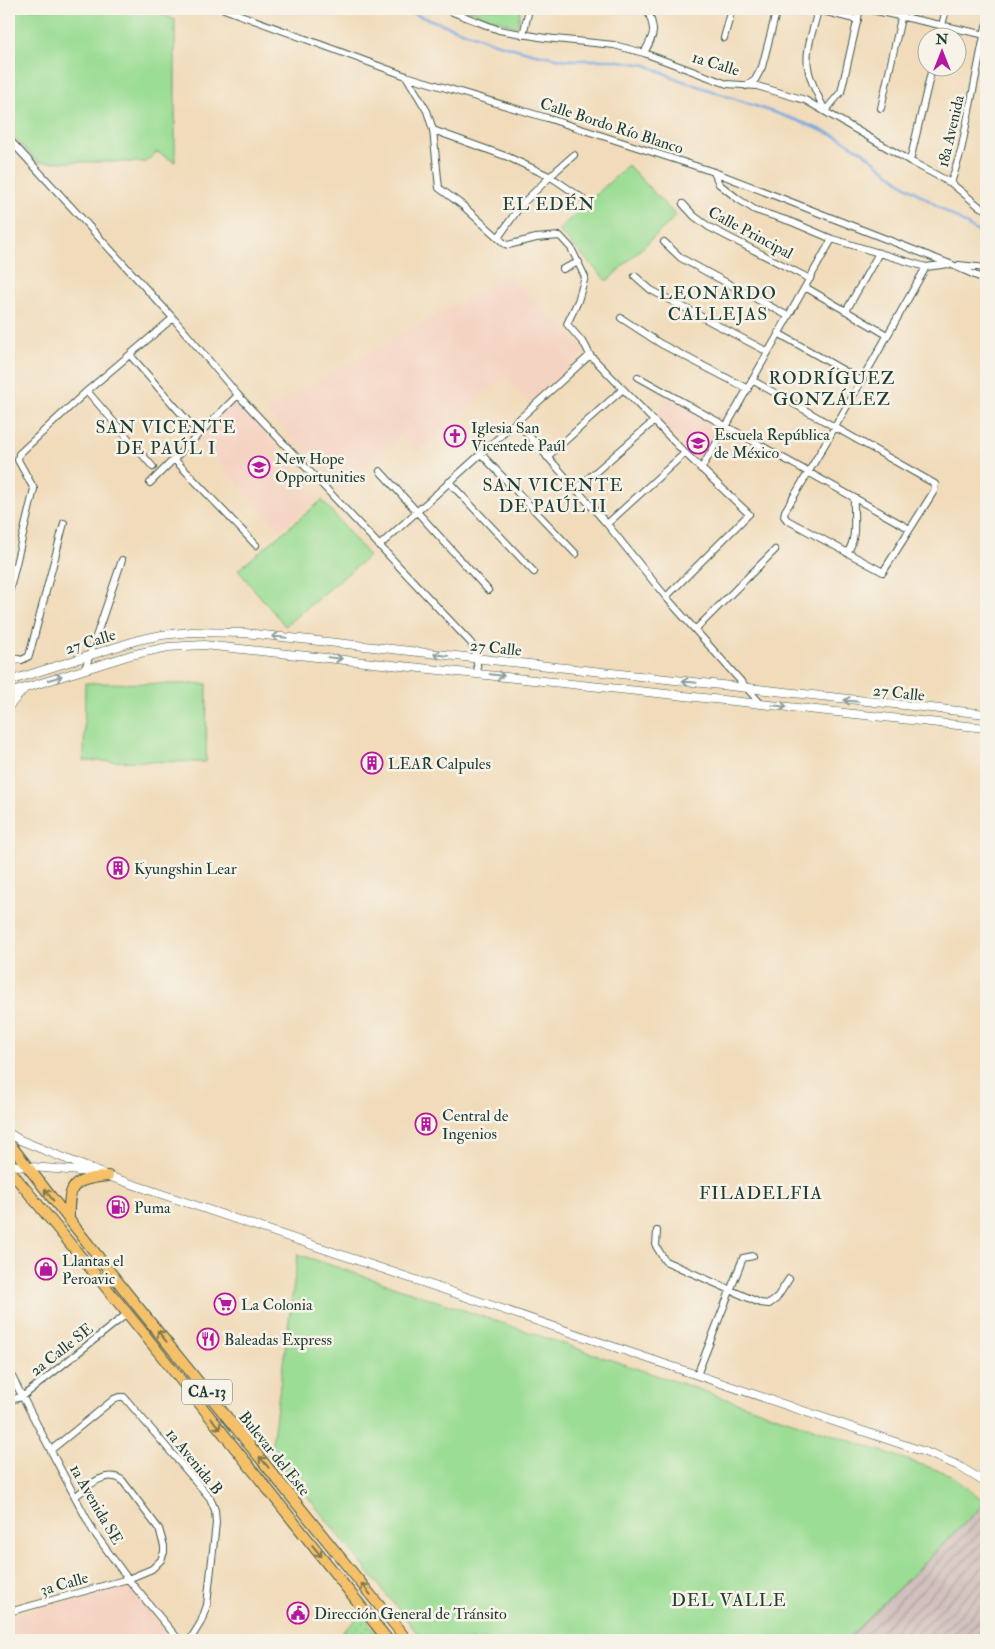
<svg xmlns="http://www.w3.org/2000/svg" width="995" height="1649" font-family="'IM FELL Double Pica',serif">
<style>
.built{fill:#f5d3c2}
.industrial{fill:url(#industrial-furrows)}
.green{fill:#9bdd94;stroke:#5d8d64}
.garden{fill:url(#garden-dots);stroke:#5d8d64}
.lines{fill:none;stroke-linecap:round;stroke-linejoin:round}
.stream{stroke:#72a6df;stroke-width:2.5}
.minor-casing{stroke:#3e5548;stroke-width:8}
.tertiary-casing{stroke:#3e5548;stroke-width:9}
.trunk-casing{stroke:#3e5548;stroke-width:12}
.minor{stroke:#fff;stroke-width:6}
.tertiary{stroke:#fff;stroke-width:8}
.trunk{stroke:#f4c16a;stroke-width:10}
.oneway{stroke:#8f9e9a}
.oneway2{stroke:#7f784c}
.labels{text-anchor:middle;stroke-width:5;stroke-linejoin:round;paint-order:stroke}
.shield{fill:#f7f3e8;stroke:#60746a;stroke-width:1}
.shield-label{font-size:15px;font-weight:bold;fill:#1f3d34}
.street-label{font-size:16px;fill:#1f3d34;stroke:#f7f3e8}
.poi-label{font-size:16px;fill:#1f3d34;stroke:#f7f3e8;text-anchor:start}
.neighbourhood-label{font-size:18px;letter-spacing:1px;fill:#1f3d34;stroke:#f7f3e8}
</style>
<defs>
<pattern id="industrial-furrows" width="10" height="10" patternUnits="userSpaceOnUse" patternTransform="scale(1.25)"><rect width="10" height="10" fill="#d1c0bd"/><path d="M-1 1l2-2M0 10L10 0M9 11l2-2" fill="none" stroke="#a99d9a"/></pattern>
<pattern id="garden-dots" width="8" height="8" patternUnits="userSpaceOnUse" patternTransform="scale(1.25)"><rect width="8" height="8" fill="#9bdd94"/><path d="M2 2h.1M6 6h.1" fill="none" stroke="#7eb47a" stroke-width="1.8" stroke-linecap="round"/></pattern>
</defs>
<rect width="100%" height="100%" fill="#f7f3e8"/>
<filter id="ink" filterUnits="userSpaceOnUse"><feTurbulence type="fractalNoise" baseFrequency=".02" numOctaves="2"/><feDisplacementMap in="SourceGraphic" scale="10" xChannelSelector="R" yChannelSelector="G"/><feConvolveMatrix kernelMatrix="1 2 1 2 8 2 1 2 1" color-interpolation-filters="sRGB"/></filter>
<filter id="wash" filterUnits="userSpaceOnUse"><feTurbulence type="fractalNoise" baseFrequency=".0096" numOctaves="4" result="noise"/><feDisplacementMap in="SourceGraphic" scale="20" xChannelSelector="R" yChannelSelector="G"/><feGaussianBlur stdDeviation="1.12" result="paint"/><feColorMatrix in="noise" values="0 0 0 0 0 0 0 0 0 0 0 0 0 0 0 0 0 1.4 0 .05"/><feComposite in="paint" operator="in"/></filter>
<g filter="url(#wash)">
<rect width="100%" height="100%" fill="#f1dbba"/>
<path class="built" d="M508 275 585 351 530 404 505 377 416 453 401 436 340 489 265 410Z
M669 396 723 425 702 460 655 416Z
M236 401 320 495 281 530 197 439Z
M126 1584 172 1640H9V1617Z"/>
<path class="industrial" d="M986 1502V1640H846Z"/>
<path class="green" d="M9 9H152L175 20V162L157 152 145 162H38L9 132Z
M464 9H521L517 27Z
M628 165 676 216 607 281 558 230Z
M322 500 369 556 285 626 238 570Z
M85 683 207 684 206 762 84 761Z
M298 1254 949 1474 986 1502 846 1640H423L271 1451Z"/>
<path class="garden" d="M362 1614 381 1640H334L335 1639Z"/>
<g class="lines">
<path class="stream" d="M400 9 495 43 531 53 567 60H613L646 65 677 79 796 120 838 137 863 152 903 184 986 237"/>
</g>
</g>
<g filter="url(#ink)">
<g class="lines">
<g class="minor-casing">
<path id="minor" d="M224 9 406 76 547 118 714 172 950 264 986 280
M445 9 499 30 545 38 614 45 644 53 727 84 757 86 805 100 910 161 951 183 980 207 986 209
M815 9 858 20
M867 9 986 35
M818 10C814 28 805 49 808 67 810 83 819 97 825 111L841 92 860 9
M523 35 529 9
M724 38 732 9
M939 38 946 9
M644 53C655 33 656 31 647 9
M406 76 427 111 433 130 439 188 462 205 505 244 508 245 536 238 560 236 571 248 585 277 578 301 567 324 585 345 590 355 685 453 749 514 666 597
M746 86 755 80 762 67 777 9
M881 108 903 9
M433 130 508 157 551 177 582 198
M9 139 173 318 238 395 471 643 476 655 478 673
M910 161 932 68
M714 172 719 184 738 199 755 210 792 222 832 239 926 267 949 264
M951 183 961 151 986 26
M683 204 694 216 709 227 810 279
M498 238 521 205 557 170 574 155
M664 242 681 258 788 316
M959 265 986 268
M563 269 579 262
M635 276 651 290 768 352
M805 287 887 335
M846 311 879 253
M621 318 661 344 748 389
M778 333 862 381
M130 355 199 434
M638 377 910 529
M752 380 935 484 934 491 883 572 787 520 784 516 785 511C834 431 880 349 926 267
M87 391 153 467
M516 421 607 524 666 597 761 704
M481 454 576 554
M547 457 623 389
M174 459 256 545
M701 469 727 425 832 239
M380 471 488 590
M449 482 534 572
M150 483 238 395
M575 490 654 421
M607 524 685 453
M379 546 590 355
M847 553C858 539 853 516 854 499
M9 593 34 489 18 460 19 454 87 391 173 318
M696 629 775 550
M9 657 22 660 29 656 64 523
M85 669 122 560
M657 1231 656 1246 665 1261 760 1303 769 1304 776 1299 789 1279
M9 1371 93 1531 128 1579 179 1640
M697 1375 743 1258 753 1256
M9 1400 22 1397 128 1313
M51 1450 114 1399 119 1397H124L210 1498 215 1510 216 1523 207 1605 201 1622 190 1640
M9 1612 128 1579 152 1569 161 1560 164 1552V1546L159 1529 122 1480C105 1469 87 1487 75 1497"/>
</g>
<g class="tertiary-casing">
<path id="tertiary" d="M9 681 138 640 162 635 192 632 245 633 986 714
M9 693 131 655 168 647 204 645 986 728
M9 706 24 689
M9 1133 20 1140 108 1176 925 1452 957 1465 986 1483
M9 1165 91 1172"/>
</g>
<g class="trunk-casing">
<path id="trunk" d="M9 1143 126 1292 407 1640
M9 1169 140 1329 388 1640
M69 1220C68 1183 73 1180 108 1176"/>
</g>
<use href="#minor" class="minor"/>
<use href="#tertiary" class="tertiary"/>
<use href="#trunk" class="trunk"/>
</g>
<defs><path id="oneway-shaft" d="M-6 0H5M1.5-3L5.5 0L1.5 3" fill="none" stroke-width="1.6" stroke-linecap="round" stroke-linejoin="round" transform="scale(1.25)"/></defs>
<g class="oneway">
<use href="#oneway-shaft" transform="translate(279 637) rotate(-174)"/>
<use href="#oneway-shaft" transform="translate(441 655) rotate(-173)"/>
<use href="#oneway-shaft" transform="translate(335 658) rotate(6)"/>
<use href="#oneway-shaft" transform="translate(497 675) rotate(6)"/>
<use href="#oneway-shaft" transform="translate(55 678) rotate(-17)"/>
<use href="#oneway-shaft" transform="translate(689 682) rotate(-174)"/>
<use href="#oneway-shaft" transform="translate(851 701) rotate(-174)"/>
<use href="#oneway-shaft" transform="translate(780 706) rotate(6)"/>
</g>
<g class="oneway2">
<use href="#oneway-shaft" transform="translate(49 1195) rotate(-128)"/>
<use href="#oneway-shaft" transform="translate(162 1336) rotate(-129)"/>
<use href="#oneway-shaft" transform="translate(216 1424) rotate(51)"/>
<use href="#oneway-shaft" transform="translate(264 1462) rotate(-129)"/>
<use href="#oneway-shaft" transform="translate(317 1551) rotate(51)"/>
<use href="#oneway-shaft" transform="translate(366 1589) rotate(-129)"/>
</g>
</g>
<defs>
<g id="church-ring" transform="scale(1.125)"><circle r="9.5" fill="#f7f3e8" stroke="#b5179e" stroke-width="1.5"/><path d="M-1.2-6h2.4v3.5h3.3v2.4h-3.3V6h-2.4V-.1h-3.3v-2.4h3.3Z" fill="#b5179e"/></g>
<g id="school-ring" transform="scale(1.125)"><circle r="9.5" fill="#f7f3e8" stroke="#b5179e" stroke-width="1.5"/><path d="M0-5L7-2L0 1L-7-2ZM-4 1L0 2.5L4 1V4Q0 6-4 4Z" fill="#b5179e"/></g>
<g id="building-ring" transform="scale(1.125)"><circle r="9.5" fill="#f7f3e8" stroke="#b5179e" stroke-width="1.5"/><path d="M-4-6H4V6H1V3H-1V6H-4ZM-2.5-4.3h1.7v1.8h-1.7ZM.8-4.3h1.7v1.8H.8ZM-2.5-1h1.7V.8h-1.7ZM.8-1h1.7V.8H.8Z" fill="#b5179e"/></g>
<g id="fuel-ring" transform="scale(1.125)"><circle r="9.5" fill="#f7f3e8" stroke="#b5179e" stroke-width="1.5"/><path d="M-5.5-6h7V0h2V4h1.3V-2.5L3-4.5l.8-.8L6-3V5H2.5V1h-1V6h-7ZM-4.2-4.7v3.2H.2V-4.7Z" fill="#b5179e"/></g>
<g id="shop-ring" transform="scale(1.125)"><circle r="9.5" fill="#f7f3e8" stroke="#b5179e" stroke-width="1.5"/><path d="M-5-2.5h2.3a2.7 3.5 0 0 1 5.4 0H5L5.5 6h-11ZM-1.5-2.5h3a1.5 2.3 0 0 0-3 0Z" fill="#b5179e"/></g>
<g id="supermarket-ring" transform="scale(1.125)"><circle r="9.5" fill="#f7f3e8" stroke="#b5179e" stroke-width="1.5"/><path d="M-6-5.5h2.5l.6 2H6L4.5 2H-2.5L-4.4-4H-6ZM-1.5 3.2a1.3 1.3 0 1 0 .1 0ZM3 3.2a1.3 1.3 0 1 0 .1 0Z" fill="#b5179e"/></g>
<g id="restaurant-ring" transform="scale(1.125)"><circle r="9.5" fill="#f7f3e8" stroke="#b5179e" stroke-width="1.5"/><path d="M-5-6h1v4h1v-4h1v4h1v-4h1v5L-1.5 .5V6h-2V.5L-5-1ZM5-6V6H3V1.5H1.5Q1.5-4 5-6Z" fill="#b5179e"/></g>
<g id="civic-ring" transform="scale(1.125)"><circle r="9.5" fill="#f7f3e8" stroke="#b5179e" stroke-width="1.5"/><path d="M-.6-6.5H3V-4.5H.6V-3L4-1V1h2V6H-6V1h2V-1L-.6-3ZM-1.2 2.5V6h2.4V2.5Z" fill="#b5179e"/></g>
</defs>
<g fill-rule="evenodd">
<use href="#church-ring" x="455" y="436"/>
<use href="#school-ring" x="698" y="443"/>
<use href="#school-ring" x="259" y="467"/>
<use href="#building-ring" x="372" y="763"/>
<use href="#building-ring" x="118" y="868"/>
<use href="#building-ring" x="426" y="1124"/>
<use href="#fuel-ring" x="118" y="1207"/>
<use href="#shop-ring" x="46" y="1269"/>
<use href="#supermarket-ring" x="225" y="1304"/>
<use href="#restaurant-ring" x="208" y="1339"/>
<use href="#civic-ring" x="298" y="1613"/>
</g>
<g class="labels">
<rect class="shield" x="182" y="1379.5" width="50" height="25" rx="4"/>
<g class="shield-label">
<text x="207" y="1397">CA-13</text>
</g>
<g class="street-label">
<text transform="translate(716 63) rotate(17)" y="6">1a Calle</text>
<text transform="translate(612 125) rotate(18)" y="6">Calle Bordo Río Blanco</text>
<text transform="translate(950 131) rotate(-77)" y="6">18a Avenida</text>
<text transform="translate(751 232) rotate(28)" y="6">Calle Principal</text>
<text transform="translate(90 641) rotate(-17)" y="6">27 Calle</text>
<text transform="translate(496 647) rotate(6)" y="6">27 Calle</text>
<text transform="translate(899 692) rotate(6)" y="6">27 Calle</text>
<text transform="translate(61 1349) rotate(-38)" y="6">2a Calle SE</text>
<text transform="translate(275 1453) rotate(51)" y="6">Bulevar del Este</text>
<text transform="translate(195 1461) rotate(51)" y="6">1a Avenida B</text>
<text transform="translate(97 1504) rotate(60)" y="6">1a Avenida SE</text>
<text transform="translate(64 1583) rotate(-16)" y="6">3a Calle</text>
</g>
<g class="poi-label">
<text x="471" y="433">Iglesia San<tspan x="471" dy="18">Vicentede Paúl</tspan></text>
<text x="714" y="440">Escuela República<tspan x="714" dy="18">de México</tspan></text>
<text x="275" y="464">New Hope<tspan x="275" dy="18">Opportunities</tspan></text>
<text x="388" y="769">LEAR Calpules</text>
<text x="134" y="874">Kyungshin Lear</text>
<text x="442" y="1121">Central de<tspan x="442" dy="18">Ingenios</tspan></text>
<text x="134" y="1213">Puma</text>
<text x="62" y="1266">Llantas el<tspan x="62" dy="18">Peroavic</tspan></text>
<text x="241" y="1310">La Colonia</text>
<text x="224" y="1345">Baleadas Express</text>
<text x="314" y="1619">Dirección General de Tránsito</text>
</g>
<g class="neighbourhood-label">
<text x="549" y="210">EL EDÉN</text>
<text x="718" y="299">LEONARDO<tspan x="718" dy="21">CALLEJAS</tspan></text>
<text x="832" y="384">RODRÍGUEZ<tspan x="832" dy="21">GONZÁLEZ</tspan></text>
<text x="166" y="433">SAN VICENTE<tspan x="166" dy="21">DE PAÚL I</tspan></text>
<text x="553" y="491">SAN VICENTE<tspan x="553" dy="21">DE PAÚL II</tspan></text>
<text x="761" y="1199">FILADELFIA</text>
<text x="729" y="1606">DEL VALLE</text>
</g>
</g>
<rect width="995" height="1649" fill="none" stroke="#f7f3e8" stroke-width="30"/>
<g transform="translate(942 52)"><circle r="24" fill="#f7f3e8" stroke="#a1aaa0"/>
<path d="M0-4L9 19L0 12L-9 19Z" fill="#b5179e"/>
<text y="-8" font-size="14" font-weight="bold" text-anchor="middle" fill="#1f3d34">N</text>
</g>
</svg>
